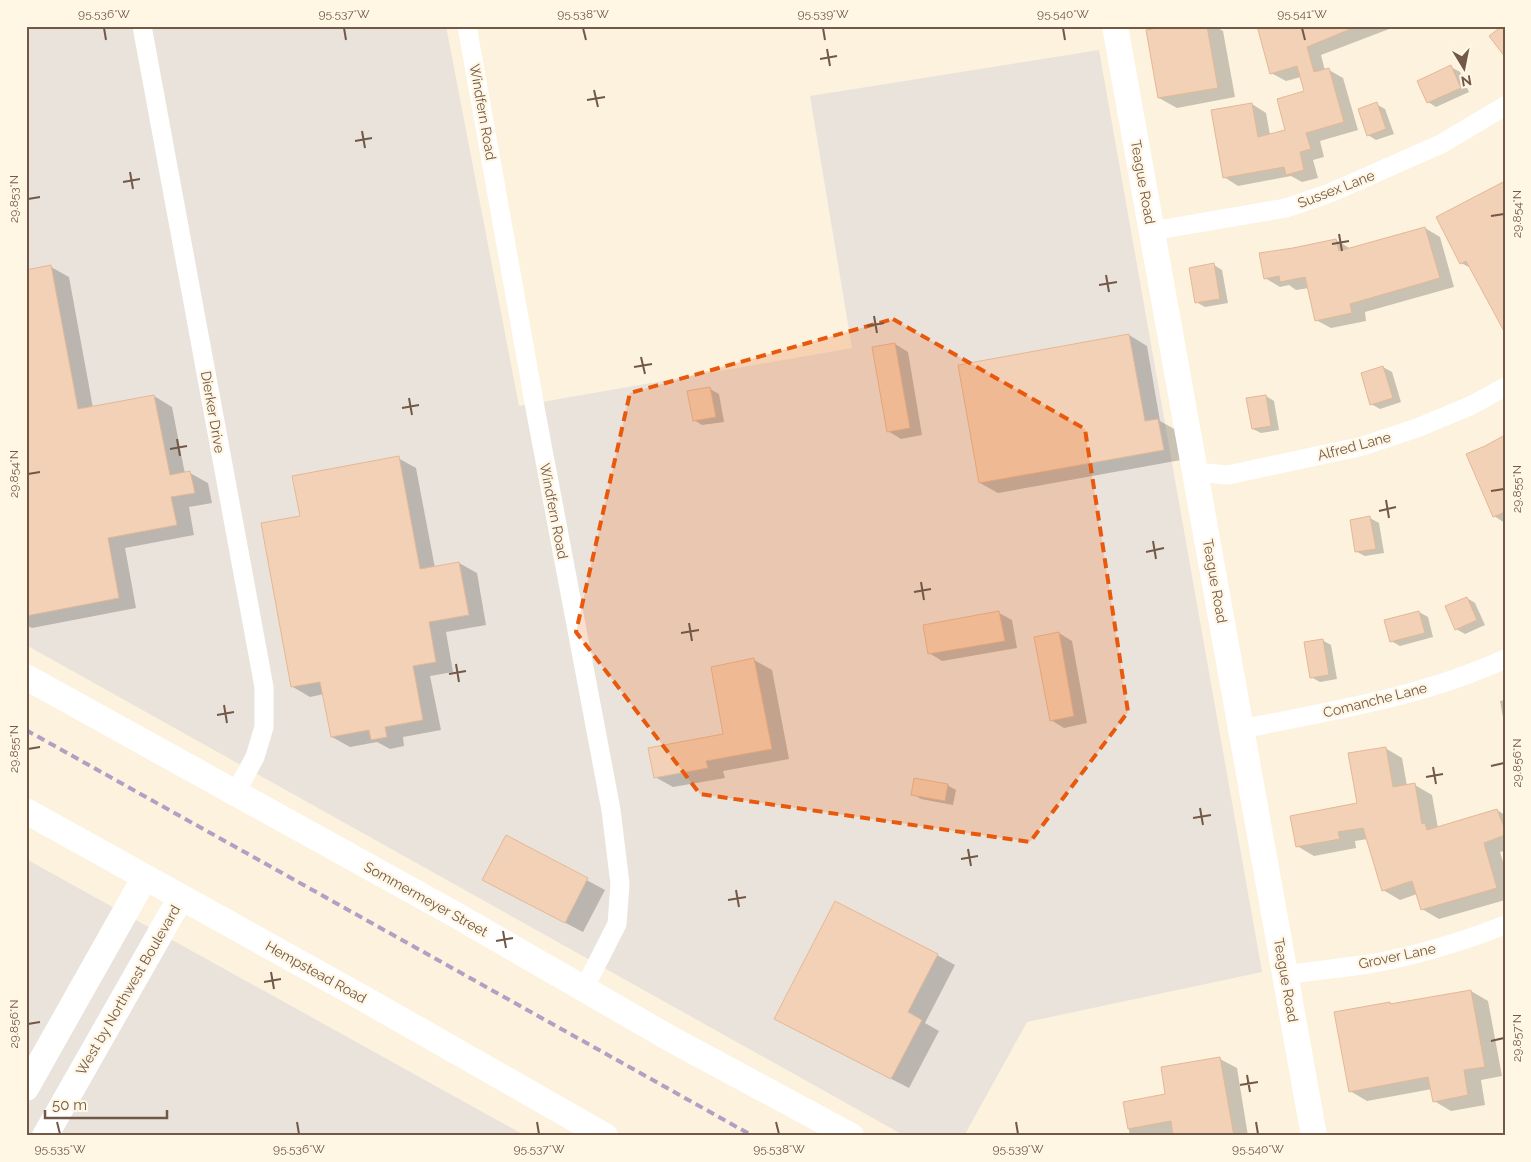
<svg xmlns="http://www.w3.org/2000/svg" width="1531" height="1162" font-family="Raleway,sans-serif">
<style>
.industrial{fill:#eae3db}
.shadow{fill:#0003}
.building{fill:#f2d1b6;stroke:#e4b896}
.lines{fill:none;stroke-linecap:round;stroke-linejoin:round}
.street{stroke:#fff;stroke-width:19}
.secondary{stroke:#fff;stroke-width:26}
.rail{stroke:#b49ec4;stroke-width:4;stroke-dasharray:8 5;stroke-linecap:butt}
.marked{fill:#e8590c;fill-opacity:0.2;stroke:#e8590c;stroke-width:4;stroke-dasharray:10 6;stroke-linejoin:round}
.ticks{fill:none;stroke:#725847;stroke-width:2}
.labels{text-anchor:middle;stroke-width:4.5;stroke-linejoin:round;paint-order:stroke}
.street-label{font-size:14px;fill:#725847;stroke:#fff6e4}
.neatline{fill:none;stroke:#725847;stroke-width:2}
.ticks-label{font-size:12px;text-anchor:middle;fill:#725847}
</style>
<rect width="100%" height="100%" fill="#fcf2de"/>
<path class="industrial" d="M26 26H446L519 406 852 348 810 96 1099 50 1262 972 1027 1022 964 1136H905L26 645Z
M26 859 526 1136H26Z"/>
<path class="shadow" d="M1176 26H1214L1223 31 1235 97 1177 108 1159 98Z
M1258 26H1397L1321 55 1325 71 1329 70 1343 78 1358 130 1320 141 1324 157 1313 160 1318 178 1302 182 1291 176 1238 186 1224 177 1252 104 1266 113 1270 135 1287 131 1306 92 1301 77 1286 81 1271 73Z
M1451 67 1460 72 1469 92 1436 107 1428 102Z
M1376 104 1385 109 1394 134 1376 140 1368 135Z
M1505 182 1471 268 1461 263Z
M1425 228 1440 237 1454 287 1365 312 1366 321 1331 328 1316 320 1309 288 1296 290 1289 285 1280 287 1265 278 1336 240 1351 249Z
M1214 265 1222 270 1228 303 1205 307 1196 302Z
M51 267 69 277 93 408 154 396 172 407 185 474 190 473 208 483 212 503 189 507 194 535 125 548 136 608 32 628 26 625V271Z
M1129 335 1147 346 1160 421 1176 430 1181 460 998 493 980 483Z
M895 344 908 352 922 435 901 439 888 431Z
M1383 367 1392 372 1401 402 1380 409 1371 404Z
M710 389 719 394 724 422 702 425 694 420Z
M1266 396 1274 401 1279 430 1261 433 1253 429Z
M1505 437V523L1494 516Z
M398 458 416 468 435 568 459 563 477 573 486 625 446 632 453 672 430 676 441 730 403 737 404 746 390 749 377 742 350 747 332 737 324 694 310 697 293 687 301 517Z
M1370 518 1379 523 1384 553 1365 556 1357 552Z
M1467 598 1475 603 1485 625 1465 634 1456 629Z
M1419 612 1428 617 1433 637 1400 646 1391 641Z
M999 613 1012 620 1017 648 942 661 929 653Z
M1059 633 1072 641 1087 723 1064 728 1051 720Z
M1322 640 1331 645 1337 679 1320 682 1311 677Z
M754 660 772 670 789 759 723 771 725 778 673 787 655 777 725 735Z
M1505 700V728L1500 701Z
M1385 748 1402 758 1407 786 1415 785 1432 795 1438 828 1497 810 1505 815V851L1500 852 1505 868V900L1439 919 1422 909 1417 894 1400 900 1383 890 1368 839 1355 841 1356 848 1314 856 1297 846 1358 804Z
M947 785 956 790 953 805 921 799 913 794Z
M507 837 605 890 583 932 502 890Z
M937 955 955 965 925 1023 939 1031 909 1088 794 1029Z
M1471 991 1488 1001 1502 1076 1481 1080 1485 1105 1451 1111 1434 1101 1432 1089 1367 1101 1350 1091 1390 1003 1393 1005Z
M1220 1059 1237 1068 1248 1136H1130L1124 1103 1167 1096Z"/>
<path class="building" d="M1169 26H1207L1218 88 1158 98 1146 30Z
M1257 26H1358L1307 47 1314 72 1329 68 1344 122 1306 133 1311 149 1300 152 1304 170 1286 175 1284 167 1223 178 1211 110 1252 103 1258 137 1285 130 1277 99 1304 91 1297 66 1270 74Z
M1502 26H1505V57L1489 36Z
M1451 65 1461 88 1427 103 1417 81Z
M1377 102 1386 129 1367 136 1358 109Z
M1505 181V333L1466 261 1460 264 1436 217Z
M1425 227 1440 278 1350 304 1352 313 1315 321 1305 277 1280 282 1279 276 1264 279 1259 253 1293 248 1336 239 1339 251Z
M1214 263 1220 299 1195 303 1189 268Z
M51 265 78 409 154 395 170 475 190 471 195 493 171 497 177 525 108 538 119 598 26 616V270Z
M1129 334 1145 421 1158 419 1164 450 979 483 958 365Z
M895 343 910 428 887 432 872 347Z
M1383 366 1393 398 1370 405 1361 373Z
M710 387 716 417 693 421 687 391Z
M1266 395 1271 426 1252 429 1246 398Z
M1505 435V512L1493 517 1466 454 1485 446Z
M399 456 420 569 459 562 469 615 429 622 436 662 413 666 423 720 385 727 387 737 371 740 369 730 331 737 320 682 291 687 261 523 300 516 292 476Z
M1370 516 1376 549 1355 552 1350 520Z
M1467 597 1477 620 1455 630 1445 606Z
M999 611 1005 641 928 654 923 625Z
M1419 611 1425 633 1390 642 1384 620Z
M1059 632 1074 716 1050 721 1034 637Z
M1323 639 1329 675 1310 678 1304 642Z
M754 658 772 749 706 761 708 768 654 778 648 748 723 734 711 667Z
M1386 747 1393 787 1415 783 1422 824 1425 823 1427 830 1497 809 1505 830V835L1484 843 1497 888 1421 910 1412 881 1382 891 1363 828 1338 832 1340 839 1296 847 1290 816 1357 803 1348 753Z
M914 778 948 784 945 801 911 795Z
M506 835 588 878 565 923 482 880Z
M835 901 938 954 908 1012 922 1020 891 1079 774 1019Z
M1471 990 1485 1067 1464 1070 1468 1095 1433 1102 1428 1077 1349 1092 1334 1012 1390 1002V1004Z
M1220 1057 1234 1136H1173L1171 1121 1128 1129 1123 1102 1165 1094 1161 1067Z"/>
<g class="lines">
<path class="street" d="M142 26 264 687V727L255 757 235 794
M467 26 536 413 611 810 620 884 617 924 584 989
M1152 231 1286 208 1330 193 1441 144 1505 106
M1195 472 1228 475 1363 446 1417 428 1470 406 1505 387
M1242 729C1330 711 1422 697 1505 659
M1286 975C1313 971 1341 968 1369 964 1415 956 1461 942 1505 925"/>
<path class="secondary" d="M1115 26 1314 1136
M26 677 456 915 671 1039 851 1136
M26 811 361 997 605 1136
M26 1088 145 877
M45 1136 181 897"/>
<path class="rail" d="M26 730 753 1136"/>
</g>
<path class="marked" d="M893 319 1085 429 1128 712 1030 842 700 794 576 632 630 393Z"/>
<path class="ticks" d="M104 28 106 40M344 28 346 40M583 28 586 40M823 28 825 40M1063 28 1065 40M1302 28 1305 40M827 49 830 66M820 59 837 56M594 90 598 107M587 100 605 97M362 131 365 148M355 141 372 138M130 172 133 189M123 182 140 179M28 199 40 197M1491 216 1504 214M1339 234 1342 251M1332 244 1349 241M1106 275 1109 292M1099 285 1117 282M874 316 877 333M867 326 884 323M641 357 645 374M634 367 652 364M409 398 412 415M402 408 419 405M177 439 180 456M170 449 187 446M28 474 40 472M1491 491 1504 489M1386 500 1389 518M1379 511 1396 507M1153 541 1156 559M1146 552 1164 548M921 582 924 600M914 592 931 589M689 623 692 641M681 633 699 630M456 664 459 682M449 674 466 671M224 705 227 723M217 715 234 712M28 749 40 747M1491 766 1504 763M1433 767 1436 784M1426 777 1443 774M1200 808 1203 825M1193 818 1211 815M968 849 971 866M961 859 978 856M736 890 739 907M728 900 746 897M503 931 506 948M496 941 513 938M271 972 274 989M264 982 281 979M28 1024 40 1022M1491 1041 1504 1038M1247 1075 1250 1092M1240 1085 1258 1082M57 1122 60 1134M297 1122 299 1134M537 1122 539 1134M776 1122 779 1134M1016 1122 1018 1134M1256 1122 1258 1134"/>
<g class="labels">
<g class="street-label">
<text transform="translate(483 112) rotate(80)" y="5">Windfern Road</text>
<text transform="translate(1143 182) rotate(80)" y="5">Teague Road</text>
<text transform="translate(1336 189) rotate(-21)" y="5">Sussex Lane</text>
<text transform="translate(213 412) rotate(80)" y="5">Dierker Drive</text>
<text transform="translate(1354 446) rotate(-15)" y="5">Alfred Lane</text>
<text transform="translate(554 511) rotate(79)" y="5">Windfern Road</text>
<text transform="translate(1215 581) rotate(80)" y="5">Teague Road</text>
<text transform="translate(1375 700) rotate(-14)" y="5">Comanche Lane</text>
<text transform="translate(426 899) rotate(29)" y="5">Sommermeyer Street</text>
<text transform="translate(1397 956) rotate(-12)" y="5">Grover Lane</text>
<text transform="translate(316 972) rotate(29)" y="5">Hempstead Road</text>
<text transform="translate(1286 980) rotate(80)" y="5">Teague Road</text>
<text transform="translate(128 990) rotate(-60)" y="5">West by Northwest Boulevard</text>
</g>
</g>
<rect width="1531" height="1162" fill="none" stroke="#fff6e4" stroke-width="55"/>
<g transform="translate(1464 68) rotate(170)" stroke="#fff6e4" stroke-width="4" paint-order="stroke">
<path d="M0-4L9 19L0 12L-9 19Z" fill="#725847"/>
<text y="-8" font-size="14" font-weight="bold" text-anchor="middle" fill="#725847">N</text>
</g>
<path d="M45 1110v8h122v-8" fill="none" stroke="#725847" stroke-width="2.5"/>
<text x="52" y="1110" font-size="15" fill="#725847" stroke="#fff6e4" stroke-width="4" paint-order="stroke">50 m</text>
<rect x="28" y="28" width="1476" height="1106" class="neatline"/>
<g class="ticks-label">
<text x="104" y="18">95.536°W</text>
<text x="344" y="18">95.537°W</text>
<text x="583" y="18">95.538°W</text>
<text x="823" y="18">95.539°W</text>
<text x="1063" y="18">95.540°W</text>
<text x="1302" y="18">95.541°W</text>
<text transform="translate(14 199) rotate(-90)" y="4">29.853°N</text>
<text transform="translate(1517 214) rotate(-90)" y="4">29.854°N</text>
<text transform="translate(14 474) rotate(-90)" y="4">29.854°N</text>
<text transform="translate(1517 489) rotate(-90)" y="4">29.855°N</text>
<text transform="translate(14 749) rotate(-90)" y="4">29.855°N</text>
<text transform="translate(1517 763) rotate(-90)" y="4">29.856°N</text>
<text transform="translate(14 1024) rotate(-90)" y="4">29.856°N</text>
<text transform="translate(1517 1038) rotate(-90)" y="4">29.857°N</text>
<text x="60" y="1153">95.535°W</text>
<text x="299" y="1153">95.536°W</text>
<text x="539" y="1153">95.537°W</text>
<text x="779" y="1153">95.538°W</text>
<text x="1018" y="1153">95.539°W</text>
<text x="1258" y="1153">95.540°W</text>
</g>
</svg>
